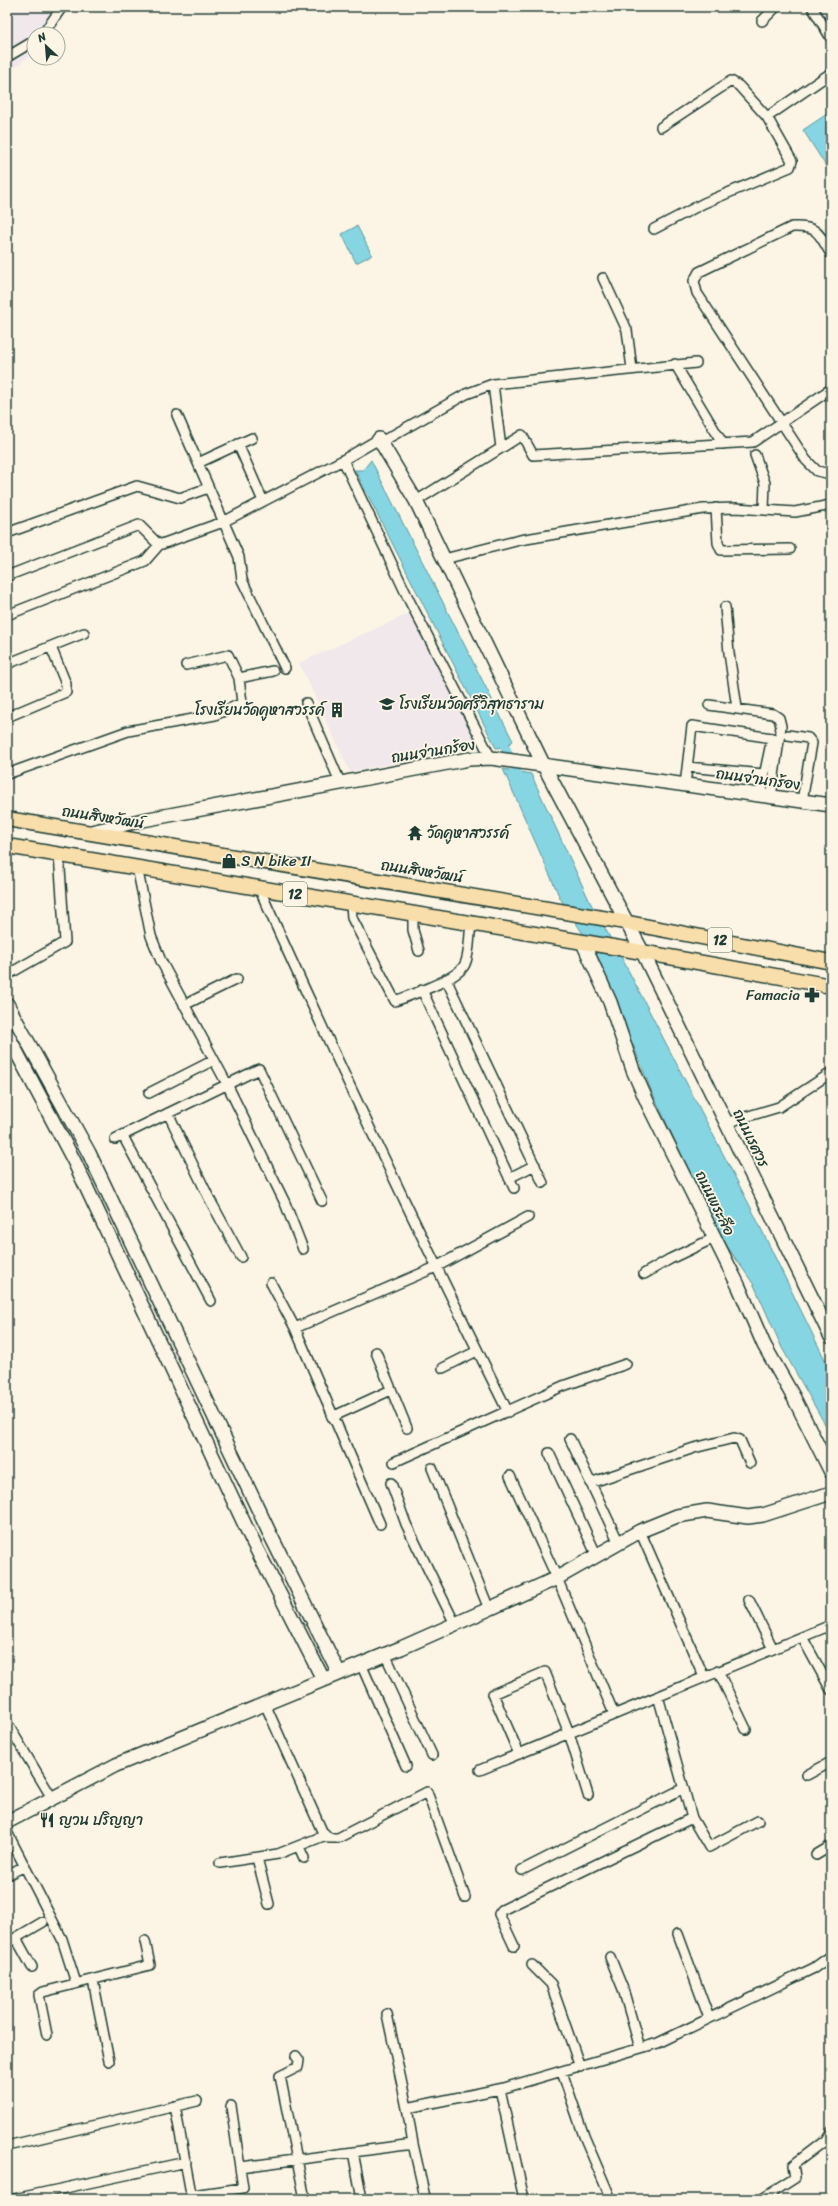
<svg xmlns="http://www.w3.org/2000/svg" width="838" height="2206" font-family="Sriracha,'Playpen Sans Thai',sans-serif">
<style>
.built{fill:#f1e8eb}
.water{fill:#86d5e2;stroke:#5d989c}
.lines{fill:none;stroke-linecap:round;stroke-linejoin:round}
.canal{stroke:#86d5e2;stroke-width:9}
.street-casing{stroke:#1f3d34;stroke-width:12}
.secondary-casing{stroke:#1f3d34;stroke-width:16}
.primary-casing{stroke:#1f3d34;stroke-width:17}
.street{stroke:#fcf5e5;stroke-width:9}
.secondary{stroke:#fcf5e5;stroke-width:13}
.primary{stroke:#f8deab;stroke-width:14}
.labels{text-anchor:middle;stroke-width:3.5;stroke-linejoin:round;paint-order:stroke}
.shield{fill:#fcf5e5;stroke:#617469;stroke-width:1}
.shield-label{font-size:14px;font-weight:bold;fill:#1f3d34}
.poi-label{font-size:15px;fill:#1f3d34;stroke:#fcf5e5;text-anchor:start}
.street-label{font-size:15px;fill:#1f3d34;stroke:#fcf5e5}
</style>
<rect width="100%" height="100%" fill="#fcf5e5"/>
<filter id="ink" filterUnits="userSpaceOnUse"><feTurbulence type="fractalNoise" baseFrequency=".025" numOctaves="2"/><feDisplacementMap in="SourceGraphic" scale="8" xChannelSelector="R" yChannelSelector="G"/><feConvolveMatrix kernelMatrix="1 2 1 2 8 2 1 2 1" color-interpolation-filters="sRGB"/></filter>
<g filter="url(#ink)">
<path class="built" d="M7 7H46L49 13 43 34H34V53L7 73Z
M410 613 478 746 350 772 299 663Z"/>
<path class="water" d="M827 114 831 115V174L803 130Z
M357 226 372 255 356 263 342 234Z
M371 460 513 741 505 747 496 748 355 470H363Z
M503 769 531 774 590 902 625 964 751 1208 831 1372V1435L782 1348 754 1285 720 1236 651 1090 599 959 560 898Z"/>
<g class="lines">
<path class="canal" d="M500 736 521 781"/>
<g class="street-casing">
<path id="street" d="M812 7 831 38
M762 21 776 7
M43 34 62 7
M7 57 34 41
M661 127 731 81 739 86 767 117
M654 229 704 203 790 167 792 161 767 117 831 73
M831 254C818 233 819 226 792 227L699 272 694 281 697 293 806 460 817 471 831 474
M603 278 627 330 632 369
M675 364 723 444
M493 384 501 448
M177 415 239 557 242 580 285 668
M381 442 466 394 493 384 696 363
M238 444 263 501
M755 455 765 483 764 510
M343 460 410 602 491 758
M198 463 252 438
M416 501 522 435 533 455 753 442 831 389
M716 508 718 543 721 550 790 549
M7 533 137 486 180 498 208 488
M444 559 520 540 703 509 736 508 795 512 831 505
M7 576 139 525 159 545 223 522 343 460 379 439
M725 607 729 653 737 708
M7 615 145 561 159 545
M7 664 84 633
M186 665 228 655 239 678
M306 703 340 782
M709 705 773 714 779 718 781 726 771 797
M7 717 66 692V684L51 647
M788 735 808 738 812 743 802 801
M687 767 764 774
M7 774 128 731 215 715 242 703 239 678 273 671
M685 785 692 726 772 738 760 795
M137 867 151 936 161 961 227 1084 285 1203 303 1249
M259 888C338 1065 422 1239 508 1412
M351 904 352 918 395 1001C411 995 459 979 465 964 470 953 469 937 471 924
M413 914V930L419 951
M7 975 65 942 59 854
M446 979 543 1183
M422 990 514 1188
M184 1005 237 979
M149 1093 214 1060
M168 1113 209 1198 241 1257
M725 1123 779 1107 831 1073
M123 1136 211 1301
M115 1139 259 1069 322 1201
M509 1178 535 1165
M644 1274 670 1259 714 1238
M271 1283 295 1328 380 1524
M295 1328 436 1267 528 1217
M376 1352 407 1428
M443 1368 477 1351
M332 1417 391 1390
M570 1439 619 1543
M549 1453 597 1556
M394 1462 563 1386 626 1364
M432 1468 489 1609
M510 1476 557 1578 614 1714
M391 1483 406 1524 455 1624
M590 1483 694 1448 734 1438 740 1440 750 1463
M640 1531 704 1677
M749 1600 773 1649
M802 1637 831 1690
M385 1654 432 1755
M361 1664 406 1766
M718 1671 746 1729
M658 1696 692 1818 709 1847 758 1821
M265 1704 322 1831 329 1838H338L427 1792 465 1897
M7 1723 52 1798
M519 1754 493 1694 545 1672 569 1733 588 1795
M480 1770 831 1625
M807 1775 831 1762
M7 1832 62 1939 76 1983
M299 1847 304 1858
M816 1855 831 1846
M257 1858 269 1904
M220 1863 278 1854 326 1835
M522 1870 684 1788
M7 1875 25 1866
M678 1934 709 2018
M16 1938 32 1967
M7 1943 43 1922
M514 1946 499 1914 502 1910 692 1818
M610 1957 623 1989 640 2048
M532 1965 551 1984 580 2067
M93 1980 109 2061
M387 2014 407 2108
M47 2035 39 1995 43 1992 150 1965 145 1941
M296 2056 299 2060 298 2067 280 2076 305 2199
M562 2072 584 2136 611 2199
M500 2089 524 2199
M175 2106 192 2199
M413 2144 425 2197
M7 2146 197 2101
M353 2152 362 2199
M241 2167 413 2144 407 2108 504 2088 658 2043 814 1968 831 1956
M192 2195 243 2188 231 2106
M14 2199 186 2162
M762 2199 795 2178 793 2165 826 2140 831 2132"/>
</g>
<g class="secondary-casing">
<path id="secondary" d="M379 439 416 501 544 766 643 953 831 1337
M91 832 143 820 469 759 491 758 831 805
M583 943 610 1002 633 1070 649 1106 739 1287 764 1345 794 1398 831 1472
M7 1004 89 1153 269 1532 339 1673
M7 1034 74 1161 252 1540 323 1679
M7 1822 116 1765 401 1648 489 1609 557 1578 640 1531 677 1516 707 1511 748 1517 763 1515 831 1493"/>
</g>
<g class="primary-casing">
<path id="primary" d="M7 819 608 919 831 962
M7 846 625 949 831 986"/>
</g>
<use href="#street" class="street"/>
<use href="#secondary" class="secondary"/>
<use href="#primary" class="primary"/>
</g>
</g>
<defs>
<g id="school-bare" transform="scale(1.2)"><path d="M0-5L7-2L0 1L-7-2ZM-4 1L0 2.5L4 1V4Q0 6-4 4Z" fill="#1f3d34" stroke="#fcf5e5" stroke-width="2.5" paint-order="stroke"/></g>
<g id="building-bare" transform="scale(1.2)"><path d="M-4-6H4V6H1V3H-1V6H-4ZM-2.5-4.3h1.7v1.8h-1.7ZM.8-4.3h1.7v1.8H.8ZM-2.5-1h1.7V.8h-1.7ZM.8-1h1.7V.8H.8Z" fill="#1f3d34" stroke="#fcf5e5" stroke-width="2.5" paint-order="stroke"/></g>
<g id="temple-bare" transform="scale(1.2)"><path d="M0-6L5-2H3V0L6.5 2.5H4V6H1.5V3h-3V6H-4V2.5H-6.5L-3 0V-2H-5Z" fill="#1f3d34" stroke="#fcf5e5" stroke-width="2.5" paint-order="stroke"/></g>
<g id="shop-bare" transform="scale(1.2)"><path d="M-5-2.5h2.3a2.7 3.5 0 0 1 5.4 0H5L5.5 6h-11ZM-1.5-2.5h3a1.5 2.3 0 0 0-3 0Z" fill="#1f3d34" stroke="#fcf5e5" stroke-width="2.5" paint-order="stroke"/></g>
<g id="pharmacy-bare" transform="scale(1.2)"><path d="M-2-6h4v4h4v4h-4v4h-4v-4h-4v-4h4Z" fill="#1f3d34" stroke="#fcf5e5" stroke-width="2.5" paint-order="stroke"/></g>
<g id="restaurant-bare" transform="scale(1.2)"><path d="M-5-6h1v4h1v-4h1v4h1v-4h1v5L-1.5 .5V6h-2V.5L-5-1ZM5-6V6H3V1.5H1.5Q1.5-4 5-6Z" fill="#1f3d34" stroke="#fcf5e5" stroke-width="2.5" paint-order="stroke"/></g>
</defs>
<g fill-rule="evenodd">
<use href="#school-bare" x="387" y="704"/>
<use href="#building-bare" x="337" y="710"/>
<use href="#temple-bare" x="415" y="833"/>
<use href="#shop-bare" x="229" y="861"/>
<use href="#pharmacy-bare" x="812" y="995"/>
<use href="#restaurant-bare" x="47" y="1820"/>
</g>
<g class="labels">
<g class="shield">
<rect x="283" y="882" width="24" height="24" rx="3"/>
<rect x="708" y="928" width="24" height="24" rx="3"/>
</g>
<g class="shield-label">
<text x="295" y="899">12</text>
<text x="720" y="945">12</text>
</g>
<g class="poi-label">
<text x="399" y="709">โรงเรียนวัดศรีวิสุทธาราม</text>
<text x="325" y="715" text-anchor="end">โรงเรียนวัดคูหาสวรรค์</text>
<text x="427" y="838">วัดคูหาสวรรค์</text>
<text x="241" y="866">S N bike II</text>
<text x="800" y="1000" text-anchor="end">Famacia</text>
<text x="59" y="1825">ญวน ปริญญา</text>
</g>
<g class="street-label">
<text transform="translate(433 751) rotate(-9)" y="5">ถนนจ่านกร้อง</text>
<text transform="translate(758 779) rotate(8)" y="5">ถนนจ่านกร้อง</text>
<text transform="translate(103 817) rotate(9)" y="5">ถนนสิงหวัฒน์</text>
<text transform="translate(422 871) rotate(9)" y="5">ถนนสิงหวัฒน์</text>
<text transform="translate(751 1138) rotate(64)" y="5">ถนนเรศวร</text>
<text transform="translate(715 1203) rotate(64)" y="5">ถนนพระลือ</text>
</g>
</g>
<rect width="838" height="2206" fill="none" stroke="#fcf5e5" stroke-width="24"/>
<rect x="12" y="12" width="814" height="2182" fill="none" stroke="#1f3d34" stroke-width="1.5" filter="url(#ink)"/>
<g transform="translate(46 46) rotate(334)"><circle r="19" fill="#fcf5e5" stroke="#a4ab9e"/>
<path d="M0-3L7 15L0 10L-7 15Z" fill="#1f3d34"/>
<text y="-6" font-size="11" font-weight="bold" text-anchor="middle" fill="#1f3d34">N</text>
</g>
</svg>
